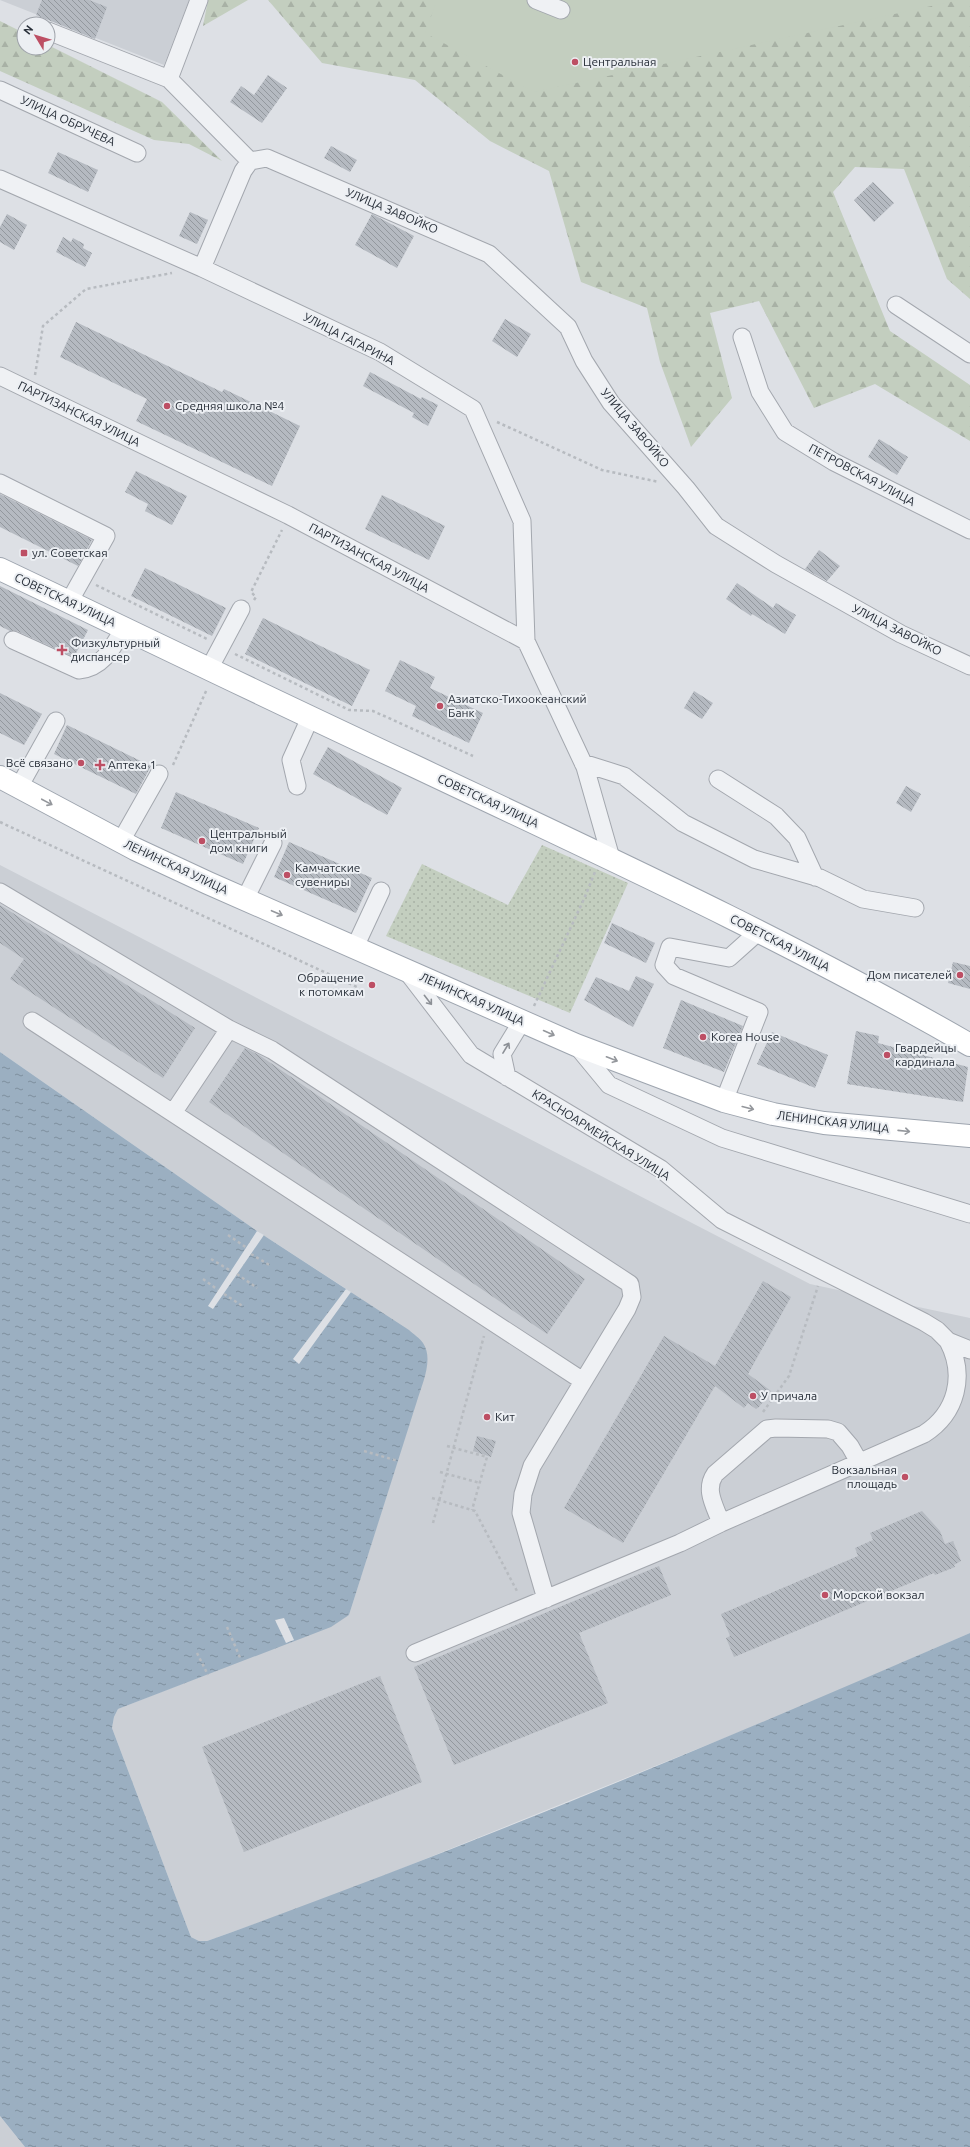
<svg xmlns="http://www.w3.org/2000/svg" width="970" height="2147" font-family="Ubuntu,sans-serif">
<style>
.built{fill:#cbcfd5}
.green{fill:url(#green-dots)}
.forest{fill:url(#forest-firs)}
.pitch{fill:#c3cebf}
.water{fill:url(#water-ripples)}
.pier{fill:#dde0e5}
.building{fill:url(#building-back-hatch)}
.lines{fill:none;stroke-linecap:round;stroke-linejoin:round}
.minor-casing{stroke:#a3a7ae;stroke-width:19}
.major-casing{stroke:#9ea5af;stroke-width:24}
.path{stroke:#b7bbc0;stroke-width:2.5;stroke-dasharray:3 3;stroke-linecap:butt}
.minor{stroke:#eff1f4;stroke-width:17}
.major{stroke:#fff;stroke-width:22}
.oneway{stroke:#94979c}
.oneway2{stroke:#8c9096}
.poi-dot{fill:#bd4f64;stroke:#eceff3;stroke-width:1.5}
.labels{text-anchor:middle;stroke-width:4;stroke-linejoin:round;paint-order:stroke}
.poi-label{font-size:12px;fill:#282f39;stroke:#eceff3;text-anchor:start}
.street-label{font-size:12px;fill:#282f39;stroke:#eceff3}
</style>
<defs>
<pattern id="green-dots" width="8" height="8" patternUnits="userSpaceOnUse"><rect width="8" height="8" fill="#c3cebf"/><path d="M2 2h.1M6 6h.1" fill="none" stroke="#a8b1a5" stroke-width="1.8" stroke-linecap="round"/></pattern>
<pattern id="forest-firs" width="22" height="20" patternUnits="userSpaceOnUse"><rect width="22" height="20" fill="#c3cebf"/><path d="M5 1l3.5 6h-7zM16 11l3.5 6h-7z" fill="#a8b1a5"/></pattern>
<pattern id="water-ripples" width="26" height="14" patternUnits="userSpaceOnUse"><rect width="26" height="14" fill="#9bafc1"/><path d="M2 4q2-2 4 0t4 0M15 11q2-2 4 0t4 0" fill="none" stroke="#7e8f9e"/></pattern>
<pattern id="building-back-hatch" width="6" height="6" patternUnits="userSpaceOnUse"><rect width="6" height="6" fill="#b5bac1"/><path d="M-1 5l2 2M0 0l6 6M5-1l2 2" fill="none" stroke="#93989e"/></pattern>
</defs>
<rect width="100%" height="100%" fill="#dde0e5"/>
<path class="built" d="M0 0H189L164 65Z
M0 865 810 1284 970 1318V1633L789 1712 341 1893 207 1941H199L191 1937 112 1728 114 1717 118 1709 286 1643 349 1615 426 1370 351 1292 257 1231 0 1052Z
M0 2116 25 2147H0Z"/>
<path class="green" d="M542 845 628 883 570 1013 386 936 422 864 508 905Z"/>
<path class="forest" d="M208 0H248L203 26Z
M268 0H970V299L947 279 904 169 855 167 833 192 890 331 970 385V441L875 384 814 408 759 301 710 313 732 398 691 447 660 362 647 308 581 282 549 171 490 141 415 80 322 63Z
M0 21 24 33V48H48V45L162 102 222 161 189 144 154 140 0 71Z"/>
<path class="pitch" d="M437 0H959L534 92 425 33Z"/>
<path class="water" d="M0 1052 257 1231 409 1330C413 1334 420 1338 423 1343 434 1359 422 1384 417 1401L349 1615 331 1627 118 1709 114 1717 112 1728 191 1937 199 1941H207C465 1848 719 1742 970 1633V2147H25L0 2116Z"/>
<path class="pier" d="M257 1231 264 1235 213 1309 208 1306Z
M346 1289 351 1292 299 1364 293 1359Z
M284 1618 294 1640 286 1643 275 1620Z"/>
<path class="building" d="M42 0H89L107 7 95 39 36 15Z
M268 75 287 88 262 123 230 102 241 86 254 95Z
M331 146 357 160 350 172 324 158Z
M58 152 98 170 88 192 48 173Z
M873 182 894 203 874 222 854 200Z
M190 212 208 220 197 244 179 236Z
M7 214 27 225 14 250 0 242V227Z
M372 214 414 236 397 268 355 245Z
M63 237 71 242 73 238 84 244 83 248 92 253 85 267 56 252Z
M505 319 531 334 517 357 492 341Z
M76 322 222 392 224 389 300 426 272 486 136 421 147 399 60 357Z
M370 372 421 399 422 397 438 405 428 426 412 417 414 413 363 386Z
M879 439 908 457 897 475 868 457Z
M136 471 187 496 172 525 145 511 148 504 125 492Z
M0 494 92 540 78 566 0 527Z
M382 495 445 526 429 560 365 529Z
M819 550 840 566 827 581 805 569Z
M145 568 226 608 212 636 131 596Z
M737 583 773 608 776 603 796 615 785 634 752 614 751 616 726 599Z
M0 586 88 630 74 657 17 631H10L0 626Z
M263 618 370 670 352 706 245 654Z
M400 660 435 677 430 688 483 713 469 743 412 716 416 706 385 691Z
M694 691 713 703 702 719 684 708Z
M0 693 42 714 24 745 0 733Z
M67 725 151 766 136 794 54 754Z
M328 747 402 788 387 815 313 774Z
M906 786 921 794 911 812 896 803Z
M176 792 259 828 243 864 161 828Z
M289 842 372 878 356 913 274 877Z
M0 905 195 1028 163 1078 10 979 24 959 0 943Z
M612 923 655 943 646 963 604 943Z
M953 962 970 966V989L948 983Z
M636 976 654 984 633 1027 584 1000 596 977 629 991Z
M681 1000 743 1026 724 1072 663 1048Z
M856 1031 879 1036 878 1043 968 1067 963 1102 847 1084Z
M772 1032 828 1055 815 1088 757 1064Z
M245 1048 259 1055 585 1279 547 1334 209 1102Z
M763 1281 791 1297 748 1374 771 1391 759 1407 756 1409 748 1403 744 1408 715 1386 623 1543 564 1508 664 1336 715 1366Z
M477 1436 496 1441 491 1457 473 1451Z
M922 1511 940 1531 945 1544 953 1541 961 1561 954 1565 955 1567 935 1575 934 1573 734 1657 726 1638 730 1636 721 1614 858 1556 855 1548 873 1540 870 1533Z
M659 1566 671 1595 579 1633 608 1703 454 1765 414 1667Z
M380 1676 422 1782 244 1852 202 1747Z"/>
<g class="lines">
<g class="minor-casing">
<path id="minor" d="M536 0 561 10
M48 31 169 79 250 161
M169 79 199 0
M0 90 137 153
M250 161 267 158 489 254 568 327 584 361 611 403 686 488 716 526 776 564 901 634 970 666
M0 179 202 268 380 352 473 409 522 521 526 641
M202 268 243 171 250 161
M896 305 970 354
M742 337 760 392 785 432 834 462 970 530
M0 376 288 515 526 641 585 767 611 858
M0 483 106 536 69 602
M13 640 79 670C103 668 113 647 124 628
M209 669 241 609
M583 763 624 776 683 823 754 859 820 878 863 899 915 908
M718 779 776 816 797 838 815 877
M297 786 291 760 310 718
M19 787 56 721
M121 841 159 774
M0 892 229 1029 272 1050 630 1284 632 1297 627 1309 532 1466 523 1494 521 1513 546 1599
M245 899 273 843
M355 947 381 891
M405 969 471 1055 661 1169 722 1220 924 1322 937 1330 948 1341 970 1350
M32 1021 583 1381
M576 1045 609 1085 722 1138 970 1214
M507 1077 502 1054 522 1021
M724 1101 759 1012 674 976 664 965 670 947 729 958 758 932
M173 1113 229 1029
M721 1523C715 1506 704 1490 715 1474L767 1429 776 1428 828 1429 838 1432 850 1446 859 1462
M415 1653 680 1543 721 1523 924 1434C957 1413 966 1375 948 1341"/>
</g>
<g class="major-casing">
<path id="major" d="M0 569C137 634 274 701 412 765 600 854 790 941 970 1045
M0 777 135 849 208 883 576 1045 724 1101 773 1114 824 1123 970 1136"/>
</g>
<path class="path" d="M35 375 43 326 86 289 172 273
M497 422 602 470 659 482
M96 585 207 639
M254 600 256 597 251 592 282 530
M235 654 349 710 373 711 473 756
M173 765 207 689
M0 822 359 988
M534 1006 584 899 595 872
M228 1235 247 1248
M251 1254 271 1266
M211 1259 231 1271
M237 1274 257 1288
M203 1279 218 1290
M224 1294 244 1307
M763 1412 789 1376 818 1286
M447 1446 487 1457 472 1510
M364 1451 398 1461
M440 1472 480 1483
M432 1498 475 1511 518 1593
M433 1523 484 1336
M227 1627 241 1660
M197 1653 208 1675"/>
<use href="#minor" class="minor"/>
<use href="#major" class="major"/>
</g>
<defs><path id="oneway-shaft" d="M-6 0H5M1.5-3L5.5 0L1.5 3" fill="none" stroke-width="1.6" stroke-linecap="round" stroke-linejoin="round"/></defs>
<g class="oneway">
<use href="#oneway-shaft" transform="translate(47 802) rotate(28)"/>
<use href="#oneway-shaft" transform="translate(277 913) rotate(23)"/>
<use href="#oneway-shaft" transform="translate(549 1033) rotate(24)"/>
<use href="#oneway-shaft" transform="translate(612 1059) rotate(21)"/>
<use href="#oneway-shaft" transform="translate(748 1108) rotate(14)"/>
<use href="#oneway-shaft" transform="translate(904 1131) rotate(6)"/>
</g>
<g class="oneway2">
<use href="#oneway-shaft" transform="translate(428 1000) rotate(52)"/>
<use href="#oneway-shaft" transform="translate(506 1048) rotate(-59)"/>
</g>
<g class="poi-dot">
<circle cx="575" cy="62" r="4"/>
<circle cx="167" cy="406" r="4"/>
<rect x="20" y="549" width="8" height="8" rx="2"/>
<path d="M60 644h4v4h4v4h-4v4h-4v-4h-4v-4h4z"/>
<circle cx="440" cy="706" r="4"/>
<circle cx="81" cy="763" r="4"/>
<path d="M98 759h4v4h4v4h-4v4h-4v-4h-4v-4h4z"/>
<circle cx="202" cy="841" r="4"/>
<circle cx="287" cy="875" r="4"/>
<circle cx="960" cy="975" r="4"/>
<circle cx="372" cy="985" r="4"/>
<circle cx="703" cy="1037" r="4"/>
<circle cx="887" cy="1055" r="4"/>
<circle cx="753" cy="1396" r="4"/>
<circle cx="487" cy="1417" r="4"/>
<circle cx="905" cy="1477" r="4"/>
<circle cx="825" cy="1595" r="4"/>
</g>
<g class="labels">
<g class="poi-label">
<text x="583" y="66">Центральная</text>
<text x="175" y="410">Средняя школа №4</text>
<text x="32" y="557">ул. Советская</text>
<text x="71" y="647">Физкультурный<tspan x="71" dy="14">диспансер</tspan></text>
<text x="448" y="703">Азиатско-Тихоокеанский<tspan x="448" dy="14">Банк</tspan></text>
<text x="73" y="767" text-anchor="end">Всё связано</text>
<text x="108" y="769">Аптека 1</text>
<text x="210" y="838">Центральный<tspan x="210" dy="14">дом книги</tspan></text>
<text x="295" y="872">Камчатские<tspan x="295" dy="14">сувениры</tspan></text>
<text x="952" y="979" text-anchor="end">Дом писателей</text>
<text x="364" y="982" text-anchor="end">Обращение<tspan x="364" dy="14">к потомкам</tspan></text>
<text x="711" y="1041">Korea House</text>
<text x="895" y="1052">Гвардейцы<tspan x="895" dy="14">кардинала</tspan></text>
<text x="761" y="1400">У причала</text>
<text x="495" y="1421">Кит</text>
<text x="897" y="1474" text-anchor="end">Вокзальная<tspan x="897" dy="14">площадь</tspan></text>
<text x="833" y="1599">Морской вокзал</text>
</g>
<g class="street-label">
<text transform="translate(68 121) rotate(25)" y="4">УЛИЦА ОБРУЧЕВА</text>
<text transform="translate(392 211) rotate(23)" y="4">УЛИЦА ЗАВОЙКО</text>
<text transform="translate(349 339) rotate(27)" y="4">УЛИЦА ГАГАРИНА</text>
<text transform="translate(79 414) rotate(26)" y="4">ПАРТИЗАНСКАЯ УЛИЦА</text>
<text transform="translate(635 428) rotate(50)" y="4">УЛИЦА ЗАВОЙКО</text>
<text transform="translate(862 475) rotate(28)" y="4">ПЕТРОВСКАЯ УЛИЦА</text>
<text transform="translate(369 558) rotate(28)" y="4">ПАРТИЗАНСКАЯ УЛИЦА</text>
<text transform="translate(65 600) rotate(25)" y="4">СОВЕТСКАЯ УЛИЦА</text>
<text transform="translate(897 630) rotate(27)" y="4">УЛИЦА ЗАВОЙКО</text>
<text transform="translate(488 801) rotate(25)" y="4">СОВЕТСКАЯ УЛИЦА</text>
<text transform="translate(176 867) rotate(25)" y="4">ЛЕНИНСКАЯ УЛИЦА</text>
<text transform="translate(780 943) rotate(27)" y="4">СОВЕТСКАЯ УЛИЦА</text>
<text transform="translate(472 999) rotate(24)" y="4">ЛЕНИНСКАЯ УЛИЦА</text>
<text transform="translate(833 1122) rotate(7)" y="4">ЛЕНИНСКАЯ УЛИЦА</text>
<text transform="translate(601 1135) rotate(32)" y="4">КРАСНОАРМЕЙСКАЯ УЛИЦА</text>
</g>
</g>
<g transform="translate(36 36) rotate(308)"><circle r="19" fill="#eceff3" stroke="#9ea2a9"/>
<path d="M0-3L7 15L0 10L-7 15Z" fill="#bd4f64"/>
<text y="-6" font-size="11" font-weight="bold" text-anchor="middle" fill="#282f39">N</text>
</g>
</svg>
